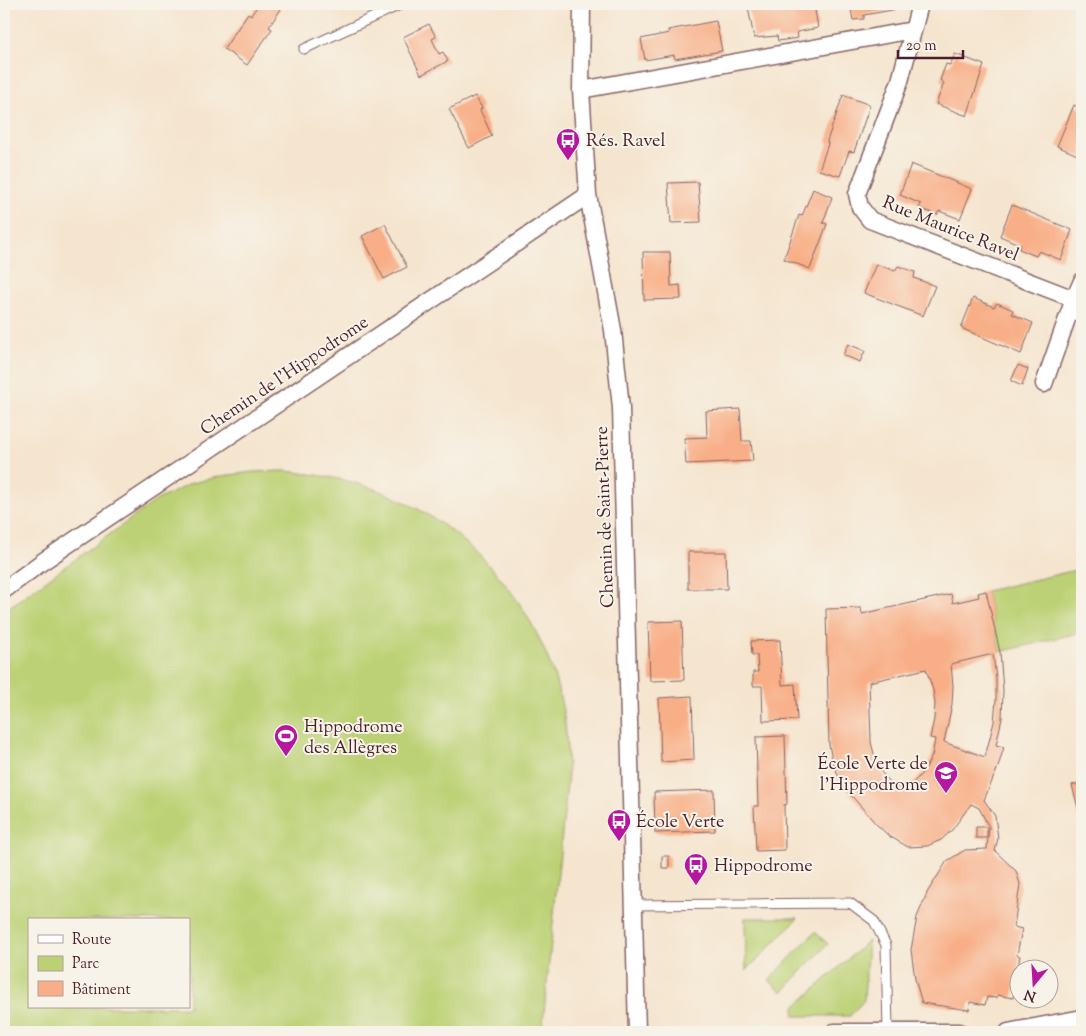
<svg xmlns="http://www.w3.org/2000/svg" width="1086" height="1036" font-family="'Sorts Mill Goudy',serif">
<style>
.green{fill:#bcd174;stroke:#837850;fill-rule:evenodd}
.building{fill:#f8ae86;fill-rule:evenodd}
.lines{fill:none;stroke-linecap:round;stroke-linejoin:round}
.lane-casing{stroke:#866464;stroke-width:11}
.street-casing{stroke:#866464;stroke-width:19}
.lane{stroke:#fff;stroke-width:9}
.street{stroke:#fff;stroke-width:16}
.labels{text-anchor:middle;stroke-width:4;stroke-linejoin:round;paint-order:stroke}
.poi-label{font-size:18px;fill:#4a1f2b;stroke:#f7f3e8;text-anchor:start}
.street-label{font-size:18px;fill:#4a1f2b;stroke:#f7f3e8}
</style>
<rect width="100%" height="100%" fill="#f7f3e8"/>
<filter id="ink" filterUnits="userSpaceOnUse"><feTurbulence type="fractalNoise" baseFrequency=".02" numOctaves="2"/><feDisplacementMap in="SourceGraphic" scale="10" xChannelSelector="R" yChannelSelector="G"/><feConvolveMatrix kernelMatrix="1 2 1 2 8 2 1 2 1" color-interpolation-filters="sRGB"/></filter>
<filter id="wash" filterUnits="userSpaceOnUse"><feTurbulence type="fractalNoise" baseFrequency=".0096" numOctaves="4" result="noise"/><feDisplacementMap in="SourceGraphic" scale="20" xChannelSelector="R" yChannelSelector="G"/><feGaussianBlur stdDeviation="1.12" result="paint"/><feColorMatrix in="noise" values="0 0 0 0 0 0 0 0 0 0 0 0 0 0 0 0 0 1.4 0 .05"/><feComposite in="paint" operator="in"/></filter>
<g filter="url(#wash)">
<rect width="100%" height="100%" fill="#f5e5cf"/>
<path class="green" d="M284 471C316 474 347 479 377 490 471 525 542 608 562 706 567 729 567 751 568 774L542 1032H4V611L157 500 192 483 222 476 253 472ZM29 920H189V1007H29Z
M1076 570 1082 594V632L1000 652 986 591Z
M745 918H798L746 971Z
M815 932 828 944 782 992 769 980Z
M868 941 864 1000 850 1016H794L795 1007Z"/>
<g id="blocks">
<path class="building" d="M259 4H273L281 9 269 27 272 29 247 65 224 49 248 13 251 15Z
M767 4H814L818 28 797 32 798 38 778 41 777 36 754 38 748 7Z
M850 4H897L898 9 864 15V19L853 20Z
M716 21 722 51 675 59 674 55 645 60 641 39 669 33 668 30Z
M429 24 436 37 432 39 439 54 443 52 448 61 421 75 403 37Z
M955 54 984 65 967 116 936 104 944 83 940 80 946 64 950 65Z
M843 95 870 105 854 152 849 151 840 176 819 170 828 144 827 141Z
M475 96 482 108 480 110 492 136 469 148 449 109Z
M1074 105 1082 109V157L1057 146Z
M911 164 972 189 960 219 939 211 937 215 919 208 921 204 900 195Z
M698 182 701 222 671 223 668 183Z
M813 189 832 197 823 223 827 224 810 269 784 259 799 215 802 216Z
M1012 205 1072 230 1061 260 1039 251 1036 256 1019 249 1021 245 1000 236Z
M385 224 407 267 384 279 362 236Z
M643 252H670L671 286 680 285 681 299 644 300Z
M876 264 895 271 898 266 915 272 914 278 935 286 923 316 864 293Z
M973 298 994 307 997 303 1013 310 1012 314 1033 323 1021 354 961 328Z
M848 344 865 351 860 362 843 355Z
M1018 365 1028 369 1022 386 1011 381Z
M740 409 742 441H751L753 461 686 464 684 438 707 437 706 411Z
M688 552H726L727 589H688Z
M986 591 1000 652 1003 690 1002 718 996 745 1004 747 998 767 984 800 995 816 998 838 995 851 1016 871 1020 884 1014 927 1022 929 1017 955 1020 956 1013 998 997 995V998L987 997 985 1005 970 1002 969 1010 922 1003 915 979 911 950 917 917 928 891 942 869 947 861 965 850 987 849 989 827 979 808 971 804 952 830 941 840 927 846 908 847 889 836 876 824 850 794 839 778 832 759 829 745 826 609 861 608 862 614 951 594 953 603 979 597 978 593ZM993 654 996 678V700L994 722 985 757 944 742 952 704 953 686 951 664ZM926 669 933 690 935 703 934 719 930 738 935 739 932 756 924 771 912 784 894 786 881 772 875 758 871 742 869 682Z
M682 621 684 680 650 681 648 622Z
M780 640 782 685 795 684 797 720 763 721 762 686H753V672H758L757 655H752L751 641Z
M692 696 694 760 661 762 659 698Z
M785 736 787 804 784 805 785 850 756 851 754 806H758L756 737Z
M1082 783V824L1072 785Z
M714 790 715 831 655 833 654 792Z
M976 827H987V838H976Z
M662 856H669V868H662Z"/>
</g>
</g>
<g filter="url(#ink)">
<use href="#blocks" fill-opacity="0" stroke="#866464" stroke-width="1"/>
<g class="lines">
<g class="lane-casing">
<path id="lane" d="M304 49 402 4
M633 905 850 903 874 921 886 945 888 1031"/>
</g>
<g class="street-casing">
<path id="street" d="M582 4 581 90 588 195 613 330 621 408 637 1032
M920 4 900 81 857 194 860 207 870 220 1074 299 1082 281
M581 90 913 30
M1044 384 1074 299
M4 590 42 562 588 195
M834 1032H960
M1008 1032 1082 1018"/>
</g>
<use href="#lane" class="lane"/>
<use href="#street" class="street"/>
</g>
</g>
<defs>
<g id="bus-pin" transform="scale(1.25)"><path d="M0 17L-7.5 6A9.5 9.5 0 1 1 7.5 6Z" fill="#b5179e" stroke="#f7f3e8"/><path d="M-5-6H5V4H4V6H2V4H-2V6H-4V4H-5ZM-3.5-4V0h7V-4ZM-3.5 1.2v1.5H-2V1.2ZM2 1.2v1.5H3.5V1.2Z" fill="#fff"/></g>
<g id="stadium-pin" transform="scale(1.25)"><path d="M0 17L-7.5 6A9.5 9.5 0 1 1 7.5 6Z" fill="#b5179e" stroke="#f7f3e8"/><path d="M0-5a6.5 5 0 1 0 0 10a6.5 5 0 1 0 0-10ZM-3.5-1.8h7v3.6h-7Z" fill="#fff"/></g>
<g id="school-pin" transform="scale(1.25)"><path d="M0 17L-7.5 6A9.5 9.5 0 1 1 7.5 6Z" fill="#b5179e" stroke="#f7f3e8"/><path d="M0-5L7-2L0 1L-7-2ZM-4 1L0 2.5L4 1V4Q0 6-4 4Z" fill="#fff"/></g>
</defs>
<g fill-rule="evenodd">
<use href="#bus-pin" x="568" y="140"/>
<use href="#stadium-pin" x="286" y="736"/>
<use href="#school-pin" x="946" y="773"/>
<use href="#bus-pin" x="619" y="821"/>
<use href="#bus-pin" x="696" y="865"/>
</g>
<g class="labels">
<g class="poi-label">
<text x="586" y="146">Rés. Ravel</text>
<text x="304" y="732">Hippodrome<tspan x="304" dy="21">des Allègres</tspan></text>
<text x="928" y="769" text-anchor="end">École Verte de<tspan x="928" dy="21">l'Hippodrome</tspan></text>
<text x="636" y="827">École Verte</text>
<text x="714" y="871">Hippodrome</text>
</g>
<g class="street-label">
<text transform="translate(951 228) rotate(22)" y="6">Rue Maurice Ravel</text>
<text transform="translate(284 375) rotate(-34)" y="6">Chemin de l'Hippodrome</text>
<text transform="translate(604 517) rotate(-92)" y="6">Chemin de Saint-Pierre</text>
</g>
</g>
<rect width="1086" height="1036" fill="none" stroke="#f7f3e8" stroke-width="20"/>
<rect x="28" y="918" width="162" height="90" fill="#f7f3e8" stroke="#b29e9c"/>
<rect x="38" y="935" width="25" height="8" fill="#ffffff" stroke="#b29e9c"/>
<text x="72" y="944" font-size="15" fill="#4a1f2b">Route</text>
<rect x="38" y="956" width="25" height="15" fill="#bcd174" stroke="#b29e9c"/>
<text x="72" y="968" font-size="15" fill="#4a1f2b">Parc</text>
<rect x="38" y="981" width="25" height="15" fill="#f8ae86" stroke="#b29e9c"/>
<text x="72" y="994" font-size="15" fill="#4a1f2b">Bâtiment</text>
<g transform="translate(1034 984) rotate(198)"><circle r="24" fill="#f7f3e8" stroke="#b29e9c"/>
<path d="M0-4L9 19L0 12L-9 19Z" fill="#b5179e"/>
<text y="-8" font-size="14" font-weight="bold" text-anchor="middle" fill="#4a1f2b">N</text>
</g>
<path d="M898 50v8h65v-8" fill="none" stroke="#4a1f2b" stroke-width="2.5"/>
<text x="906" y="50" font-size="15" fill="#4a1f2b" stroke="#f7f3e8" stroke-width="4" paint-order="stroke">20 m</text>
</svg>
